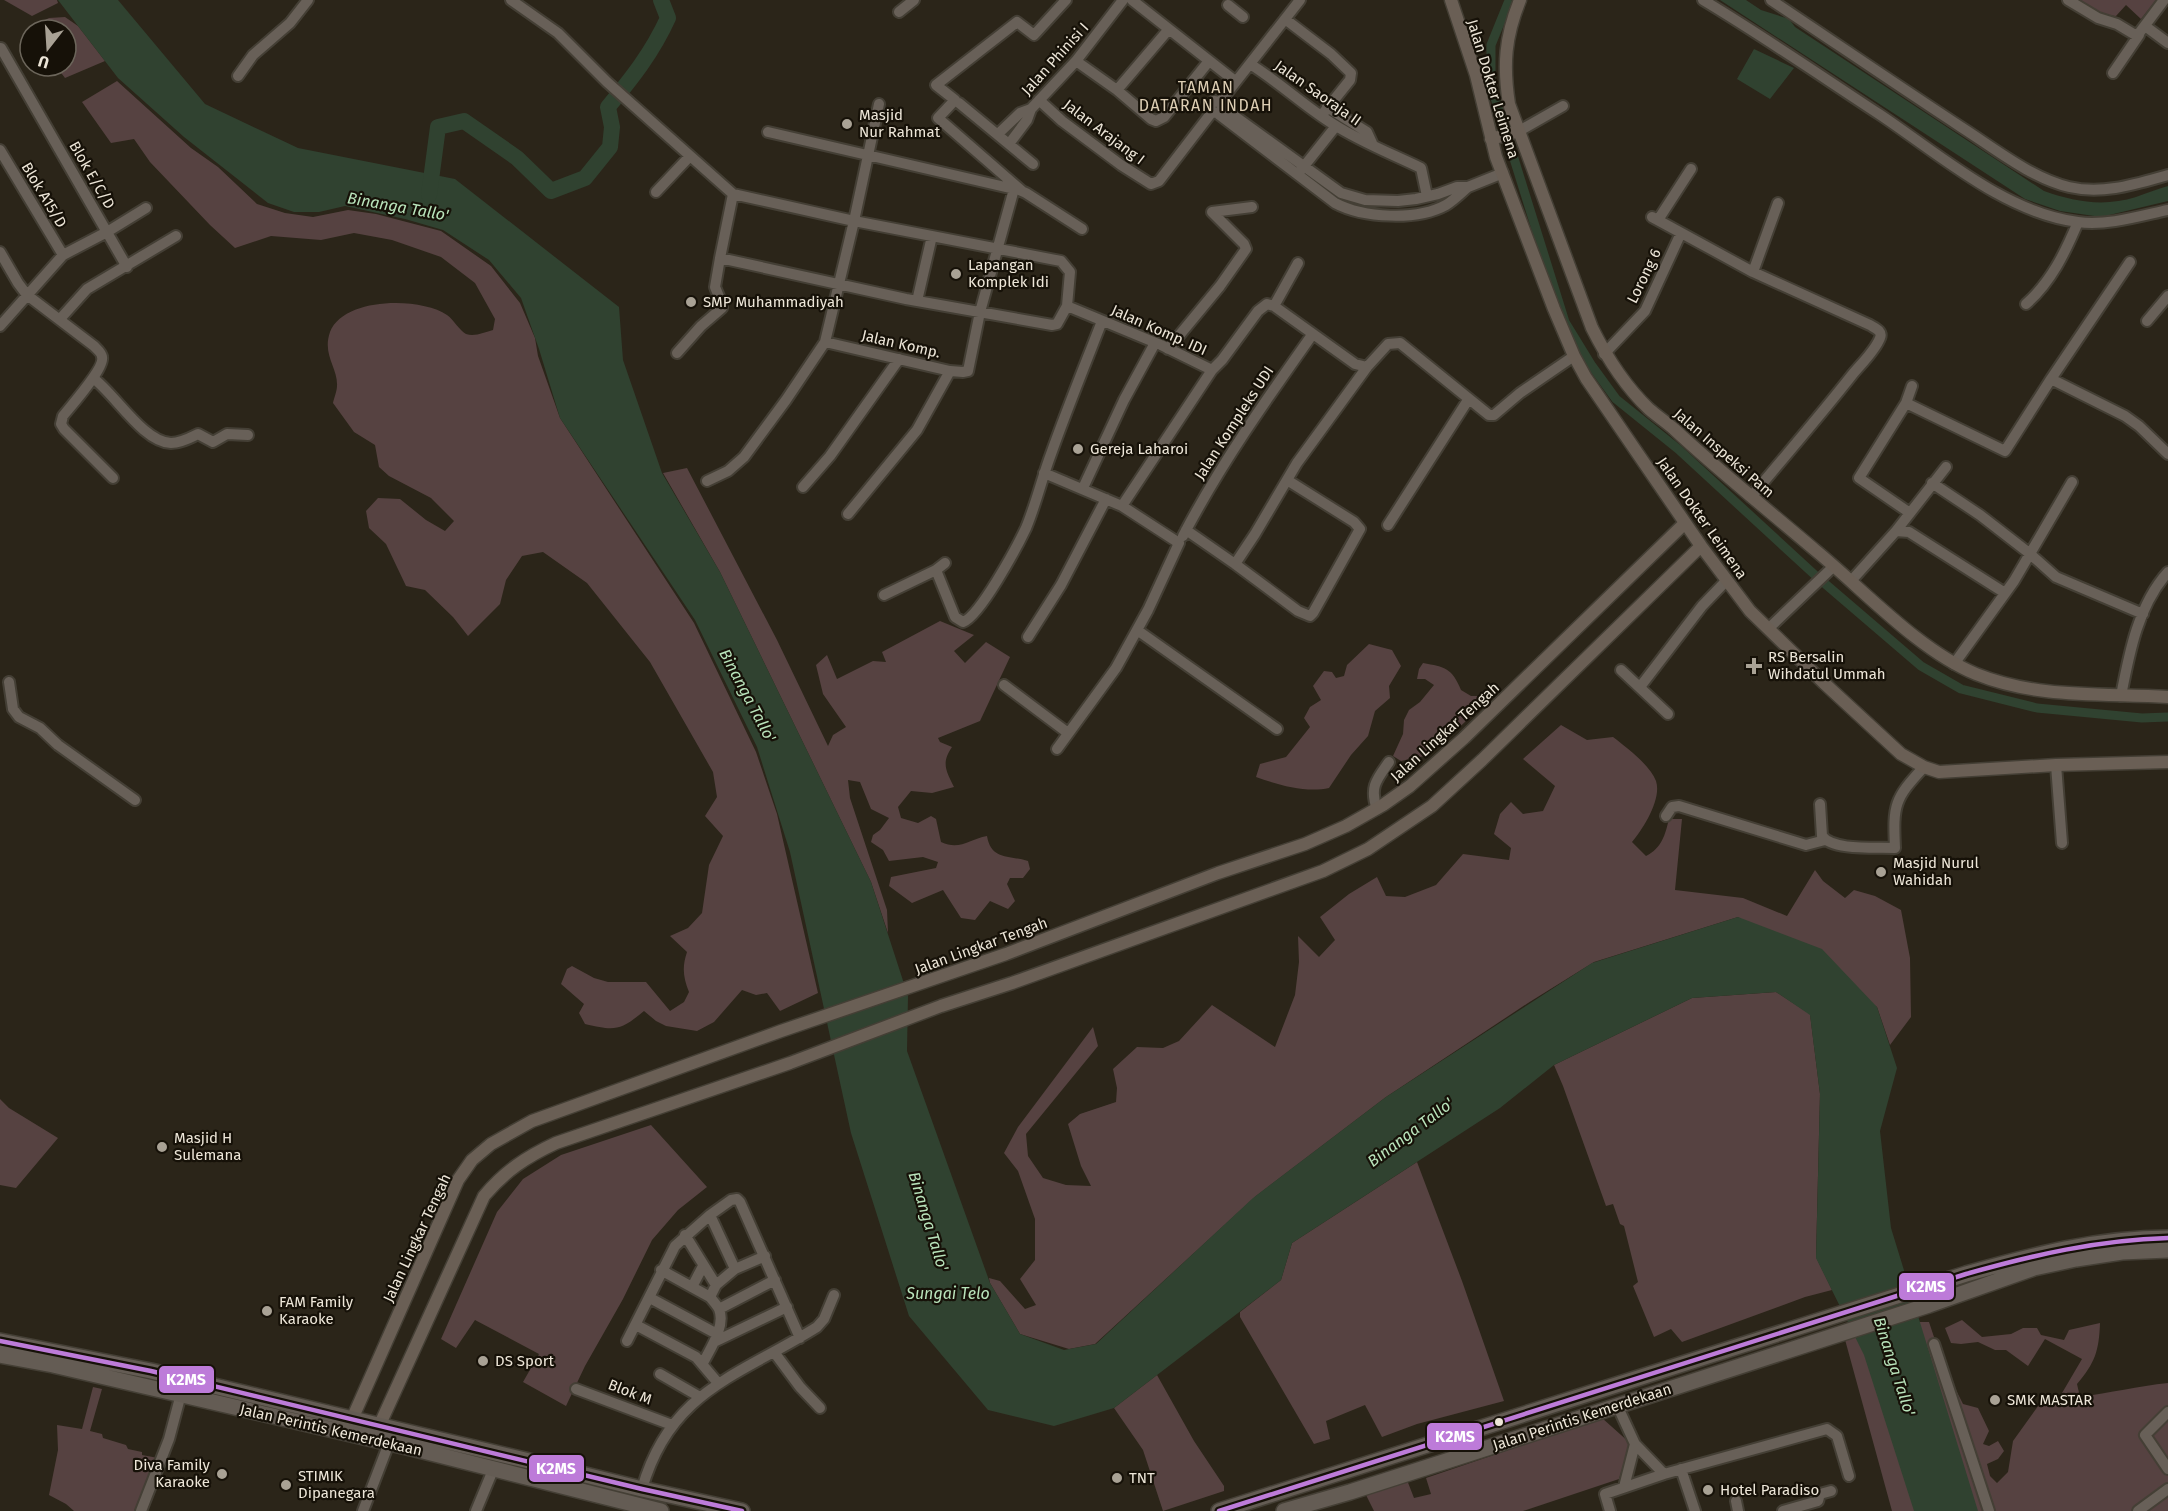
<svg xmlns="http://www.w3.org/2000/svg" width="2168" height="1511" font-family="'Fira Sans',sans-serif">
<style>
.green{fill:#564241}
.water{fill:#304230}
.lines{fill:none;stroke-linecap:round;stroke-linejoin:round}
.canal{stroke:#304230;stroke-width:9}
.river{stroke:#304230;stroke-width:16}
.minor-casing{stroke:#443f35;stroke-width:14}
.major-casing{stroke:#443f35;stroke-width:15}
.highway-casing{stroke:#443f35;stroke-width:18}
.minor{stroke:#686058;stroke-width:10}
.major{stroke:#6a5f55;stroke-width:12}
.highway{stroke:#645c54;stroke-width:15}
.bus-1-casing{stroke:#161108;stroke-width:9}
.bus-1{stroke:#bd7bd9;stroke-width:4.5}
.poi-dot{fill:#a9a295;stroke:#161108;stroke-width:2}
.bus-dot{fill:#ede6d8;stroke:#161108;stroke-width:2}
.labels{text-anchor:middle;stroke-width:4.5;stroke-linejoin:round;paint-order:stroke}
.street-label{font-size:15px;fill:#ede6d8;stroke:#161108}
.poi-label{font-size:15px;fill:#ede6d8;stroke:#161108;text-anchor:start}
.neighbourhood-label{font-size:16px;letter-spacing:1.5px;fill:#ddceb4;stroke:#161108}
.water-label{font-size:16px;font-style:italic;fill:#b9e4bb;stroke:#161108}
.line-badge{stroke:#161108;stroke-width:2}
.badge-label{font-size:16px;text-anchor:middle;font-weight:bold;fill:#fff}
</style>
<rect width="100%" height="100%" fill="#2b2519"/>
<path class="green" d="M4 0H57L58 3 32 16Z
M2076 0H2156L2141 19 2126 5 2116 16 2102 15Z
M65 17 78 26 105 61 65 78 56 66H66V30H33L31 27 49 18Z
M117 81 191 148 218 167 257 204 285 213 313 217 348 210 376 214 441 231 491 266 520 303 535 338 538 356 560 418 694 623 756 752 777 814 818 993 780 1011 767 993 756 995 742 990 714 1022 697 1031 666 1026 656 1021 644 1011C620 1031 615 1031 585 1024L579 1013 584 1004 561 984 567 969 572 966 594 978 608 982H646L670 1011 684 1002 689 992C683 977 682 967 687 952L670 936 688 928 702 913 709 865 723 836 705 816 717 797 713 772 650 662 587 583 543 552 522 556 506 580 500 604 468 636 453 617 425 590 406 586 386 544 369 528 366 511 378 498 400 499 426 520 445 531 454 521 431 498 389 476 379 467 375 445 354 432 333 403C334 398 337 391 337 386 338 368 322 355 330 332 344 297 420 297 447 315 454 320 459 330 466 334 475 337 485 332 493 330L495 319 475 283 441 257 392 240 354 233 321 240 271 236 235 248 210 225 150 162 134 139 111 143 82 102Z
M687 468 777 640 828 746 833 735 846 727 823 694 816 665 827 655 837 679 873 661 886 662 882 652 940 621 974 635 954 651 965 663 986 642 1010 657 980 721 938 738 940 742 952 747C941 763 946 771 954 787L932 793 911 791 898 807 901 818 918 823 931 816 936 819 941 842C960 851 969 839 987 836 991 860 1008 855 1028 861L1030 869 1023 878H1010L1007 884 1015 901 1008 909 990 901 975 920 961 918 943 890 912 903 889 886 891 877 936 868 938 862 923 857 889 861 883 850 871 842 873 835 880 830 889 818 871 809 860 782 848 780 850 798 887 910 888 933 871 882 720 572 663 473Z
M1369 644 1392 650 1401 666 1389 686 1390 698 1375 711 1368 736 1351 755 1329 788C1306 793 1278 785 1256 777L1260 764 1286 757 1310 727 1304 718 1310 707 1321 700 1313 686 1324 671 1332 672 1336 678 1344 676 1347 665Z
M1423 663C1445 667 1452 668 1461 690L1471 696H1493L1438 747 1425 756 1401 761 1393 756 1403 734 1404 720 1409 710 1420 702 1434 685 1425 679H1417L1419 669Z
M1561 725 1587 740 1613 737C1626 747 1650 765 1656 781 1662 799 1643 829 1632 842L1646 856C1662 848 1665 835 1669 819H1682L1675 890 1743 898 1787 916 1815 870 1823 881 1845 898 1854 890 1875 896 1901 910 1910 958 1911 1017 1890 1045 1877 1007 1738 917 1594 962 1528 1003 1386 1097 1256 1196 1095 1344 1069 1349 1020 1334 990 1283 989 1278 1000 1281 1025 1309 1036 1305 1020 1279 1035 1260V1219L1018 1171 1004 1153 1018 1127 1093 1027 1098 1046 1026 1134 1028 1156 1043 1178 1066 1185 1091 1186 1081 1166 1068 1124 1080 1114 1116 1102 1117 1088 1113 1069 1137 1047 1163 1048 1179 1041 1212 1005 1275 1047 1295 995 1299 962 1298 936 1319 957 1335 940 1320 917 1349 894 1377 877 1386 896 1405 897 1436 885 1463 854 1509 860 1511 848 1494 834 1500 814 1511 802 1523 814 1543 811 1555 786 1523 759Z
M1776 992 1810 1014 1820 1094 1816 1257 1832 1290 1805 1297 1682 1342 1671 1329 1654 1337 1633 1286 1638 1282 1624 1226 1620 1224 1613 1204 1606 1206 1563 1086 1554 1065 1692 998Z
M0 1099 9 1108 58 1138 16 1188 0 1185Z
M651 1125 707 1187 678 1210 652 1240 623 1299 585 1366 566 1406 523 1382 539 1354 475 1320 456 1348 441 1339 497 1212 523 1179 561 1155Z
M1417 1162 1462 1281 1504 1401 1417 1424 1382 1437 1365 1405 1326 1421 1330 1439 1314 1444 1240 1317V1312L1281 1280 1292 1243Z
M1962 1320 1982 1337 2011 1334 2023 1328H2037L2041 1335 2064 1340 2069 1330 2100 1323C2099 1351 2095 1363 2077 1384L2080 1397C2110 1393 2138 1386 2168 1383V1511H1975L1906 1322H1929L1943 1364 1963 1404 1978 1408 1989 1431 1983 1444 1989 1446 1998 1441 2004 1451 1998 1459 1987 1464 1990 1476 1997 1483 2008 1472 2013 1441 2041 1402 2055 1405 2082 1359 2045 1339 2028 1366 2006 1350H1995L1978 1342 1961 1344 1951 1343 1945 1328Z
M1861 1333 1925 1511H1892L1844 1336Z
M1157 1375 1194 1441 1224 1486V1491L1163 1511 1143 1450 1114 1408Z
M93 1387 102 1389 90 1431 102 1434 103 1438 126 1445 128 1449 142 1452V1455L158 1458 134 1511H74L66 1504 49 1495 58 1450 57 1425 82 1429Z
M1602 1418 1630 1443 1619 1479 1523 1511H1374L1366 1495 1407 1480 1414 1498 1431 1494 1426 1478Z"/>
<path class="water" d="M58 0H118L205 104 298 148 455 179 619 307 623 360 662 473 720 572 871 882 908 996 907 1051 990 1283 1020 1334 1064 1350 1096 1344 1253 1198 1386 1097 1592 963 1738 917 1822 949 1877 1007 1897 1068 1880 1131 1891 1228 1978 1511H1914L1864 1355 1816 1258 1820 1094 1810 1015 1776 992 1692 998 1554 1065 1500 1108 1292 1243 1281 1280 1114 1408 1054 1426 988 1410 909 1316 851 1133 790 852 757 747 695 620 560 418 539 349 521 298 489 260 443 230 405 219 345 206 319 212H294L268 203 184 137 118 78Z
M1720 0H1746L1761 10 1789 19 1795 27 2044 191C2075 202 2104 207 2136 197 2147 193 2157 189 2168 186V201L2101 217 2060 211 2025 199Z
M1754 49 1794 68 1770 99 1737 79Z"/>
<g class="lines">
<path class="canal" d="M1508 3 1491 45V85L1565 322 1592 366 1616 399 1678 449 1816 576 1921 666 1961 689 2037 708 2142 718 2168 717"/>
<path class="river" d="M429 195 438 127 464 121 517 158 551 191 585 178 610 147 612 127 608 107C632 78 652 53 668 18L661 0"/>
<g class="minor-casing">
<path id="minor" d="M511 0 558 33 607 82 733 194 854 221 825 342 950 371 963 372 968 371 980 312 1014 189 768 132
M1132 0 1235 81
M1703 0C1763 36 1821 76 1879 114 1939 154 2005 213 2078 222 2107 226 2140 216 2168 210
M1771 0C1834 42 1897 85 1961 127 1994 148 2031 178 2069 187 2103 195 2136 184 2168 175
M2068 0 2098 18 2117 24 2137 36 2164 0
M1228 5 1243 17
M899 12 914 0
M1285 19 1331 54 1351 73 1350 80 1321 116
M2145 26 2168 43
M1 48 127 267
M1076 61 1117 90 1151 119 1156 121 1164 117 1209 61
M1250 64C1279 82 1304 106 1333 124 1361 142 1392 154 1421 168L1427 196
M2113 73 2139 35
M238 76 253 55 290 23 308 0
M1117 90 1169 29
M1039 100 1062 121 1121 165 1151 184 1159 181 1212 112
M1220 102 1300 0
M959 103 1033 164
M1222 107 1341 193 1365 200 1398 201 1416 199 1438 194 1457 187H1468L1503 173
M1327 107 1367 132 1372 143
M1217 113 1220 112 1222 107 1220 102 1214 101 1210 106 1212 112 1217 113 1335 203C1363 218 1417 221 1446 205 1453 201 1461 193 1468 187
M1519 131 1563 106
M998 134 1020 113 1031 109
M1009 144 1027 120 1031 109 1076 61 1123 0
M0 150 63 255
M1301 170 1336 126
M1017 189 1026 193 1082 229
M1022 191 938 118 955 100 936 85 1017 22 1034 35 1066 0
M656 192 690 156
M733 194 720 258 906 299 1052 325 1057 324 1067 306 1070 272 1061 261 854 221 879 104
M1652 217 1753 272 1870 325C1875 328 1883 331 1880 338 1875 351 1861 364 1852 375 1819 417 1785 456 1751 497
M1658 220 1691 169
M0 252 18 283 27 295 94 346C97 349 102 353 102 357 105 368 70 407 63 416L61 424 64 429 113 478
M1753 272 1778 203
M917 301 932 236
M2026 304C2051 282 2065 253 2078 222
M1067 306 1161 345 1212 370
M1274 306 1298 263
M60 319 87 289 176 236
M2147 321 2168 296
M0 326 63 255 107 232 146 208
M1168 349 1220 286 1246 249 1244 244 1212 212 1252 207
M677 353 701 326 722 308V304L715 287 720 258
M1604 354 1645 311 1681 233
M93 378C115 394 143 442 171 443 181 443 190 438 198 434L213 442 227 434 248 435
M2051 379 2125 416 2139 426 2168 454
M1906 403 2005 451 2051 379 2130 262
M1044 473 1122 506 1179 543 1148 610 1116 668 1057 749
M707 481 728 471 744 457 786 400 825 342
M1932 483 1980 515 2029 553 2056 577 2143 614
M803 487 830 456 899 359
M1083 488 1124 400 1155 343
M1122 506 1212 370 1222 360 1258 311 1267 304 1274 306 1355 364 1367 367 1388 344 1400 343 1489 415H1494L1520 393 1574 356
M1910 513 1859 478 1906 403 1912 386
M848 514 917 430 950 371
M1388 525 1468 400
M1186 530 1235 564 1298 611 1310 616 1313 613 1360 529 1354 522 1287 480
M1896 531 1946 467
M1183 536C1220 465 1266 400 1312 335
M1235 564 1255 534 1297 463 1367 367
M936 570 955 617 963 622C980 616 1017 547 1026 528 1036 504 1042 478 1051 454 1067 409 1085 365 1102 321
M1851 581 1896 531 1909 532 2005 593
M884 595 936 570 945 563
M1768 629 1834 566
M1137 630 1277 729
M1028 637 1061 585 1106 499
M1954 664 2014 581 2072 482
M1621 670 1668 714
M9 682 13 709 19 717 40 728 58 745 135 800
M1004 685 1068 733
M1640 687 1702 606 1727 580
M2121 696C2129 654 2138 605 2168 572
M2056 765 2062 843
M1820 804 1822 836C1833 851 1876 847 1895 848 1893 805 1894 799 1924 767
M1377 809C1369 787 1377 779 1389 762
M1666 816 1672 807 1679 806 1806 845 1825 840
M710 1215 735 1269
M685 1235 716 1285 710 1297C713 1301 717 1305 719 1309 726 1326 710 1349 703 1363
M661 1270 710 1297
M716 1285 735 1269 765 1256
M692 1287 703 1266
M650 1298 717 1334
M719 1309 775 1280
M636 1325 696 1357 718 1383
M627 1341 675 1246 710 1215 731 1200 737 1199 740 1202 800 1338
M714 1342 787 1307
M1934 1344 1989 1511
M774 1352 800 1387 820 1408
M660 1374 700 1397
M576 1389 672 1425
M1617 1405 1635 1444 1664 1474
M2168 1412 2145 1435 2168 1469
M1681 1469 1695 1511
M1624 1487 1635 1444
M642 1489C670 1390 739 1376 817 1327L824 1319 834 1295
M1736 1501 1738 1511
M141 1511 169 1439 181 1394
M363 1511 389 1443
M476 1511 493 1470
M1610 1511 1605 1494 1664 1474 1827 1429 1837 1436 1849 1476
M1783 1511 1818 1501 1820 1494 1831 1491
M2138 1511 2168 1489"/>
</g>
<g class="major-casing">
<path id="major" d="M1451 0 1476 75 1496 157 1554 309 1574 356 1586 378 1701 546 1750 611 1824 683 1901 754 1924 767 1939 772 2056 765 2168 762
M1520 0C1505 37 1503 65 1509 104L1592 328C1607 358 1625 386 1649 409 1657 416 1666 422 1674 429 1719 471 1768 510 1815 550 1864 590 1918 650 1976 674 2038 699 2103 693 2168 697
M1491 139 1519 131
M349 1426 458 1180 472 1160 491 1144 532 1121 781 1031 1006 954 1218 873 1305 844 1346 826 1383 805 1410 786 1464 738 1685 523
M376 1433 484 1196C505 1171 526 1157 556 1143L790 1063 941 1006 1012 983 1323 871 1368 849 1432 806 1482 760 1701 546"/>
</g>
<g class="highway-casing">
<path id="highway" d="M0 1341 151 1371 525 1460 642 1489 742 1511
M0 1355 53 1365 411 1448 661 1511
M1219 1511 1966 1274C2033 1255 2098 1238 2168 1238
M1284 1511 1350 1492 1515 1439 1929 1305 2034 1268 2076 1259 2122 1252 2168 1250"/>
</g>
<use href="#minor" class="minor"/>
<use href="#major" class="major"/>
<use href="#highway" class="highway"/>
<g class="bus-1-casing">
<path id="bus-1" d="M0 1341 151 1371 642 1489 742 1511
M1219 1511 1966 1274C2033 1255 2098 1240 2168 1238"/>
</g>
<use href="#bus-1" class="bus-1"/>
</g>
<g class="poi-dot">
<circle cx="847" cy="124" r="6"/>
<circle cx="956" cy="274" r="6"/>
<circle cx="691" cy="302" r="6"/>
<circle cx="1078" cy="449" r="6"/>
<path d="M1751 657h6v6h6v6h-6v6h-6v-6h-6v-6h6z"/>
<circle cx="1881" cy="872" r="6"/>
<circle cx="162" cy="1147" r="6"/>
<circle cx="267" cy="1311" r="6"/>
<circle cx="483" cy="1361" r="6"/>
<circle cx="1995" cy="1400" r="6"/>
<circle cx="222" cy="1474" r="6"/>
<circle cx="1117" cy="1478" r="6"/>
<circle cx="286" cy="1485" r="6"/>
<circle cx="1708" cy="1490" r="6"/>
</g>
<circle class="bus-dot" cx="1499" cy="1422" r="5"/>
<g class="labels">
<g class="street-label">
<text transform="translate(1055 59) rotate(-48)" y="5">Jalan Phinisi I</text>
<text transform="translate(1493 89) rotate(73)" y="5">Jalan Dokter Leimena</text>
<text transform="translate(1318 93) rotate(35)" y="5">Jalan Saoraja II</text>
<text transform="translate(1104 132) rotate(37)" y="5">Jalan Arajang I</text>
<text transform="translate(92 175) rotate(60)" y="5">Blok E/C/D</text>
<text transform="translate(44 195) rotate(59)" y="5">Blok A15/D</text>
<text transform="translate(1644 276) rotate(-64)" y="5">Lorong 6</text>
<text transform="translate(1159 330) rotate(24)" y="5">Jalan Komp. IDI</text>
<text transform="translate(901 344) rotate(13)" y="5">Jalan Komp.</text>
<text transform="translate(1234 423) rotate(-57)" y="5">Jalan Kompleks UDI</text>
<text transform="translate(1724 453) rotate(41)" y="5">Jalan Inspeksi Pam</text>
<text transform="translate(1702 518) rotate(55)" y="5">Jalan Dokter Leimena</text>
<text transform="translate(1445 732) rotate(-42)" y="5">Jalan Lingkar Tengah</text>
<text transform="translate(981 946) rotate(-20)" y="5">Jalan Lingkar Tengah</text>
<text transform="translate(417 1238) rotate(-65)" y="5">Jalan Lingkar Tengah</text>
<text transform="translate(630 1392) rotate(21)" y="5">Blok M</text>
<text transform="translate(1582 1417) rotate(-18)" y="5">Jalan Perintis Kemerdekaan</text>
<text transform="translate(331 1430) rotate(13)" y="5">Jalan Perintis Kemerdekaan</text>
</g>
<g class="poi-label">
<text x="859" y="120">Masjid<tspan x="859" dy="17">Nur Rahmat</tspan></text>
<text x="968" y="270">Lapangan<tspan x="968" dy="17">Komplek Idi</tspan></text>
<text x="703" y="307">SMP Muhammadiyah</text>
<text x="1090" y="454">Gereja Laharoi</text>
<text x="1768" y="662">RS Bersalin<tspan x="1768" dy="17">Wihdatul Ummah</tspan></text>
<text x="1893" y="868">Masjid Nurul<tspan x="1893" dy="17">Wahidah</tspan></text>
<text x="174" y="1143">Masjid H<tspan x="174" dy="17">Sulemana</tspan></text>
<text x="279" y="1307">FAM Family<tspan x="279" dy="17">Karaoke</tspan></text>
<text x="495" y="1366">DS Sport</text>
<text x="2007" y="1405">SMK MASTAR</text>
<text x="210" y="1470" text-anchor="end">Diva Family<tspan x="210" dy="17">Karaoke</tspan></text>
<text x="298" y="1481">STIMIK<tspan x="298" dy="17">Dipanegara</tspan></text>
<text x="1129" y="1483">TNT</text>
<text x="1720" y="1495">Hotel Paradiso</text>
</g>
<g class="neighbourhood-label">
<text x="1206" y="93">TAMAN<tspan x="1206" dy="18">DATARAN INDAH</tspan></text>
</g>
<g class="water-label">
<text transform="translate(398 206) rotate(10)" y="6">Binanga Tallo'</text>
<text transform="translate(748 695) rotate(62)" y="6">Binanga Tallo'</text>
<text transform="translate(1410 1132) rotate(-37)" y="6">Binanga Tallo'</text>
<text transform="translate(929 1221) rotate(73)" y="6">Binanga Tallo'</text>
<text x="948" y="1299">Sungai Telo</text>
<text transform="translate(1895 1366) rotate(72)" y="6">Binanga Tallo'</text>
</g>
</g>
<g class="line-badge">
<rect x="1898" y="1272" width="57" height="29" rx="6" fill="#bd7bd9"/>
<rect x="158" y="1365" width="57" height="29" rx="6" fill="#bd7bd9"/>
<rect x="1426" y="1422" width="57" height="29" rx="6" fill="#bd7bd9"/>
<rect x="528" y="1454" width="57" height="29" rx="6" fill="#bd7bd9"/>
</g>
<g class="badge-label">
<text x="1926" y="1292">K2MS</text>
<text x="186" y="1385">K2MS</text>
<text x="1455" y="1442">K2MS</text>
<text x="556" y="1474">K2MS</text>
</g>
<g transform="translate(48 48) rotate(197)"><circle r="28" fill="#161108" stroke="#6c665b" stroke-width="1.5"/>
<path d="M0-4.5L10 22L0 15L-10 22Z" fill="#a9a295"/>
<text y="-9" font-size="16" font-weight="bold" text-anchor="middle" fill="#ede6d8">U</text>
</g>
</svg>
